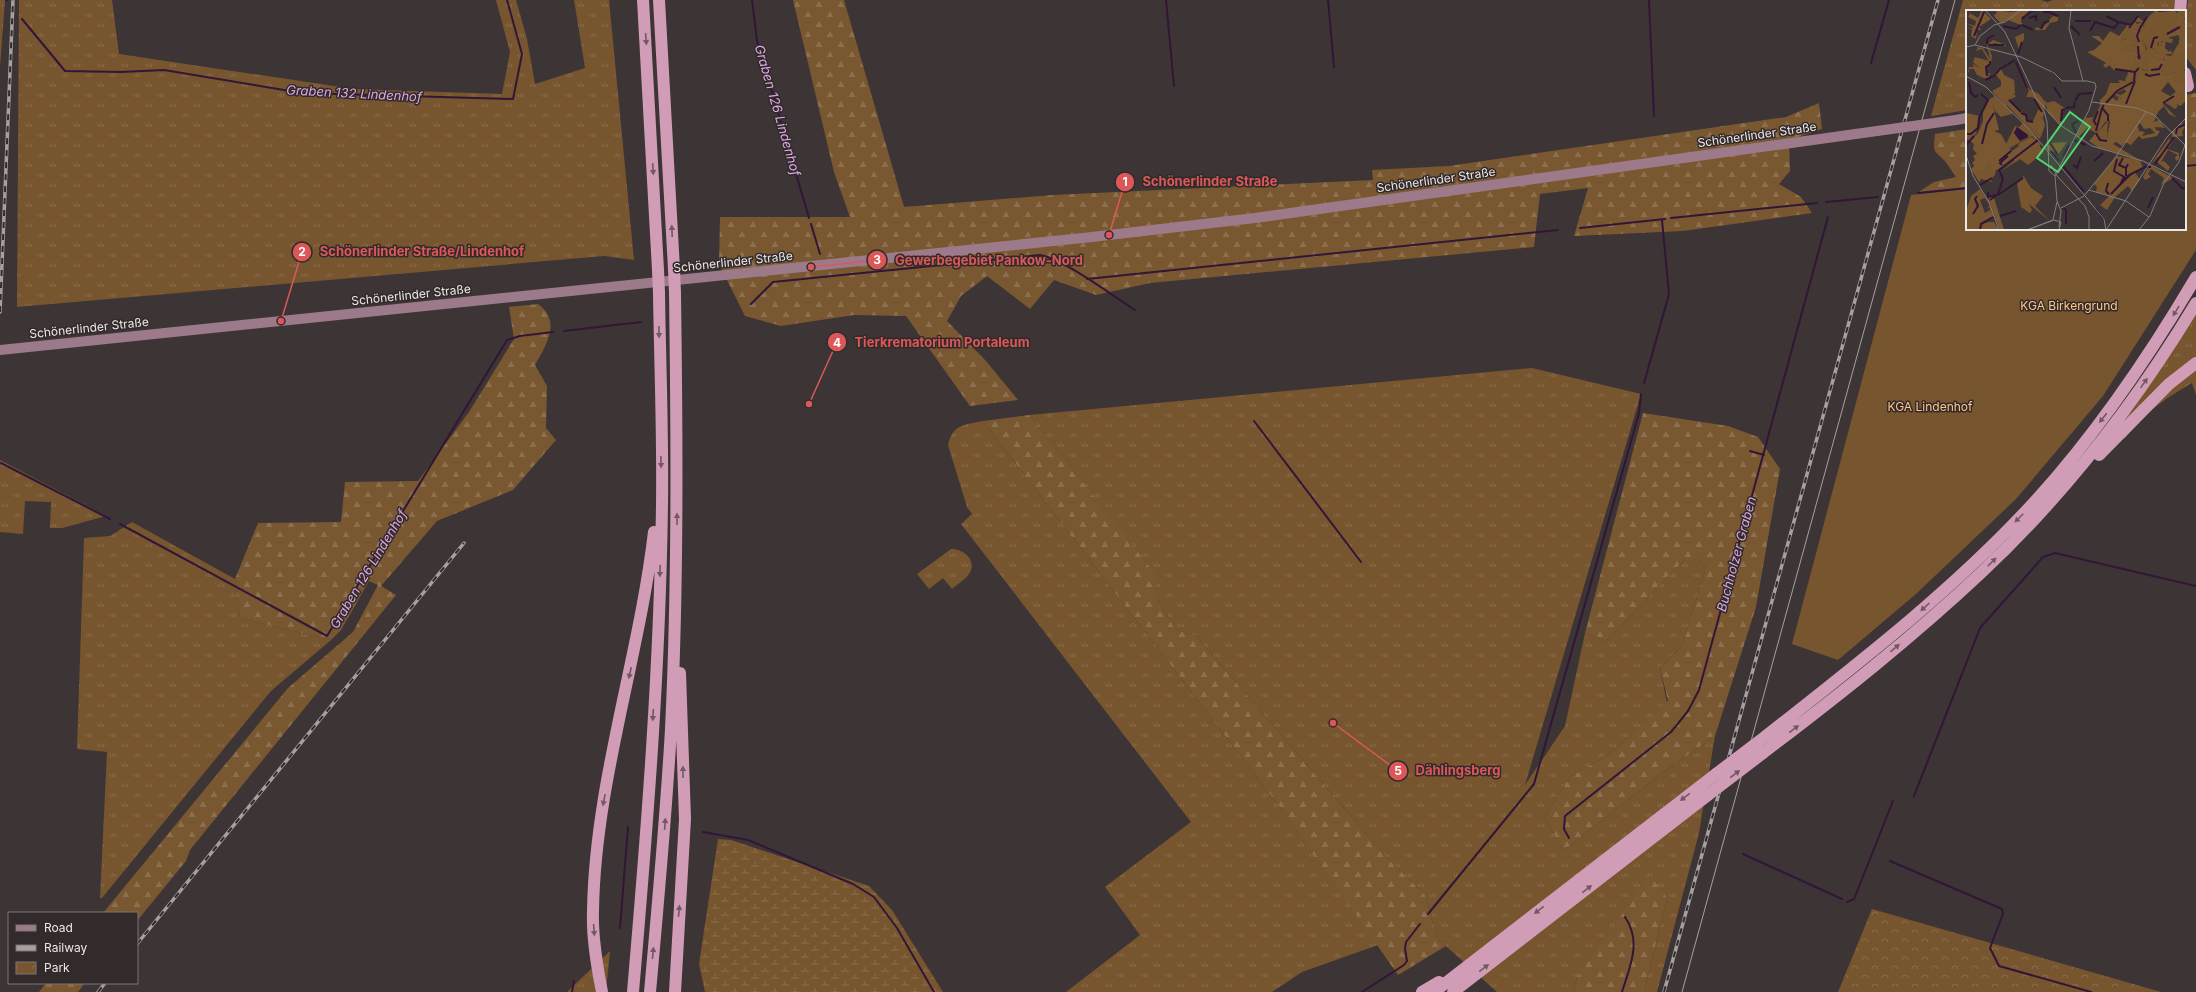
<svg xmlns="http://www.w3.org/2000/svg" width="2196" height="992" font-family="Inter,sans-serif">
<style>
.grass{fill:url(#grass-tufts)}
.forest{fill:url(#forest-firs)}
.wetland{fill:url(#wetland-marsh)}
.park{fill:url(#park-crowns)}
.garden{fill:#77552f}
.lines{fill:none;stroke-linecap:round;stroke-linejoin:round}
.stream{stroke:#321637;stroke-width:2}
.secondary{stroke:#9c7a8a;stroke-width:10}
.highway{stroke:#d19cb6;stroke-width:12}
.tram{stroke:#a6a0a0;stroke-width:1}
.rail-casing{stroke:#a6a0a0;stroke-width:3.5}
.rail{stroke:#322a2b;stroke-width:2;stroke-dasharray:6;stroke-linecap:butt}
.secondary-bridge{stroke:#9c7a8a;stroke-width:10}
.highway-bridge{stroke:#d19cb6;stroke-width:12}
.oneway{fill:#725863}
.labels{text-anchor:middle;stroke-width:3;stroke-linejoin:round;paint-order:stroke}
.street-label{font-size:12px;fill:#ece7e7;stroke:#322a2b}
.park-label{font-size:12px;fill:#ffc789;stroke:#322a2b}
.water-label{font-size:13px;font-style:italic;fill:#dda9e5;stroke:#322a2b}
.inset-river{fill:none;stroke:#321637;stroke-width:2}
.inset-road{fill:none;stroke:#837c7c;stroke-width:1}
.view{fill:#52d673;fill-opacity:0.15;stroke:#52d673;stroke-width:2}
.inset-edge{fill:none;stroke:#ece7e7;stroke-width:2}
.leader{fill:none;stroke:#dc5858;stroke-width:1.5}
.callout-dot{fill:#dc5858;stroke:#322a2b;stroke-width:1.5}
.mark-label{font-size:12px;text-anchor:middle;font-weight:bold;fill:#fff}
.callout-label{font-size:13px;text-anchor:middle;font-weight:bold;fill:#dc5858;stroke:#322a2b;stroke-width:3;stroke-linejoin:round;paint-order:stroke}
</style>
<defs>
<pattern id="grass-tufts" width="24" height="20" patternUnits="userSpaceOnUse"><rect width="24" height="20" fill="#77552f"/><path d="M3 7l-1-3M5 7V3M7 7l1-3M15 17l-1-3M17 17v-4M19 17l1-3" fill="none" stroke="#8a6d4d"/></pattern>
<pattern id="forest-firs" width="22" height="20" patternUnits="userSpaceOnUse"><rect width="22" height="20" fill="#795730"/><path d="M5 1l3.5 6h-7zM16 11l3.5 6h-7z" fill="#8c6f4e"/></pattern>
<pattern id="wetland-marsh" width="20" height="14" patternUnits="userSpaceOnUse"><rect width="20" height="14" fill="#77552f"/><path d="M1 5h8M5 5V1M11 12h8M15 12V8" fill="none" stroke="#8a6d4d"/></pattern>
<pattern id="park-crowns" width="20" height="18" patternUnits="userSpaceOnUse"><rect width="20" height="18" fill="#77552f"/><path d="M2 6a3 3 0 1 1 6 0M12 15a3 3 0 1 1 6 0" fill="none" stroke="#8a6d4d"/></pattern>
</defs>
<rect width="100%" height="100%" fill="#3d3435"/>
<path class="grass" d="M0 0H5L0 67Z
M19 0H112L119 54 354 89 502 94 510 52 496 0H516L527 39 535 84 585 68 574 0H609L634 260 604 256 17 307Z
M1963 0H2041L2047 2 2053 0H2175L2174 11H1967V110L1931 116Z
M2188 0H2196V70L2185 56V30Z
M2196 311V395L2192 383 2169 397 2146 414 2124 439 2113 430Z
M1532 368 1641 394 1525 785 1565 726 1585 633 1606 641 1685 559H1698L1706 568 1682 646 1660 668 1667 703 1613 752 1570 777 1545 817 1563 851 1663 772 1715 736 1699 833 1657 992H1644L1667 898 1577 977 1574 992H1497L1437 938 1425 895 1385 856 1196 636 1175 629 1157 598 1155 575 1029 415Z
M983 421 1283 811 1378 945 1302 972 1272 992H1066L1140 935 1105 887 1191 822 961 524 972 514 967 507 948 445C953 424 964 425 983 421Z
M0 460 106 516 62 528H50L51 502 25 501 23 534 0 532Z
M132 522 235 579 240 618 331 640 271 691 102 898H100L107 752 77 749 84 538 110 536Z
M951 549C964 549 978 561 969 574 965 580 957 584 952 589L943 578 929 589 917 574Z
M610 951 606 992H567Z"/>
<path class="forest" d="M793 0H844L904 207 1052 195 1373 180 1372 170 1449 166 1786 117 1819 103 1822 129 1789 140 1790 171 1779 184 1801 197 1812 213 1683 231 1574 236 1588 188 1540 194 1534 247 1150 283 1096 295 1054 280 1030 309 987 276 961 296 947 321 986 361 1018 400 970 406 906 316 854 315 781 326 745 316 719 264 720 217H850L834 172Z
M2196 93V171H2185V95Z
M1967 129V189L1917 193 1934 182 1956 177C1952 172 1949 166 1945 161 1933 149 1933 153 1935 134Z
M538 304C562 321 546 345 535 365L547 386 546 428 556 440 513 490 437 521 381 586 396 595 190 850 186 861 137 921V913H103L288 688 353 632 378 585 369 581 341 630 331 640 240 618 235 579 258 523 341 522 345 482 418 481 469 412 514 339 509 307Z
M1643 413 1728 426 1758 437 1780 469 1756 607 1715 736 1663 772 1563 851 1545 817 1570 777 1613 752 1668 701 1660 668 1682 646 1706 568 1698 559H1685L1606 641 1585 633Z
M1029 415 1156 575 1157 598 1175 629 1196 636 1385 856 1425 895 1437 938 1446 946 1398 975 1283 811 983 421Z
M1650 875 1667 898 1644 992H1574L1577 977Z
M46 983H85L78 992H39Z"/>
<path class="wetland" d="M718 839 731 840 869 886 892 910 943 992H705L699 964Z"/>
<path class="park" d="M1872 909 2161 992H1838Z"/>
<path class="garden" d="M2185 171H2196V250L2103 396 2016 499 1916 594 1838 660 1792 644 1911 195 1967 189V229H2185Z"/>
<g class="lines">
<path class="stream" d="M6 0H7
M752 0 757 41 809 218
M1166 0 1174 86
M1328 0 1334 67
M1649 0 1654 116
M22 19 65 71 121 72 164 70 302 93 513 99 522 54 507 0
M1871 63 1889 0
M2185 166 2196 165
M1918 193 1967 188
M1826 202 1878 197
M1671 218 1817 203
M811 224 820 254
M1580 228 1665 219
M1087 279 1558 230
M751 304 773 282 1040 255C1064 259 1113 296 1135 310
M564 331 641 322
M1644 383 1669 294 1662 220
M1254 421 1361 562
M1750 451 1764 455
M1 463 110 519
M120 524 327 636 507 340 520 336 553 332
M1914 796 1980 628 2043 557 2055 553 2196 586
M703 832 748 840 853 884 874 897 897 928 934 992
M1569 838 1564 829 1565 816 1671 732 1688 711 1699 690 1828 217
M1743 854 1842 899
M1890 861 2002 909 2003 914 1990 948 1999 966 2091 992
M1847 902 1854 899 1893 801
M1428 914 1534 784 1639 413 1641 394
M620 928 628 827
M572 992 574 981
M1362 992 1404 965 1407 961 1405 949 1406 942 1420 924
M1622 992C1630 966 1642 942 1625 917"/>
<path class="secondary" d="M1956 120 1967 118
M0 350 1092 237 1255 218 1877 131"/>
<path class="highway" d="M643 0 658 270
M659 0 674 269
M2180 11 2181 0
M2185 73 2188 86
M2099 455 2169 384 2196 363
M1766 736C1856 665 1947 595 2026 511 2092 441 2147 360 2196 277
M1763 753C1838 696 1913 637 1982 572 2066 493 2137 401 2196 303
M602 992C597 966 592 938 593 911 595 783 639 659 654 532
M633 992C647 830 660 667 662 504 663 434 660 364 659 293
M650 992C658 904 666 817 671 729 678 584 677 439 675 293
M675 992 685 819 680 673
M1422 992 1439 982
M1434 992 1716 774
M1453 992 1708 795"/>
<path class="tram" d="M1682 992 1955 0"/>
<g class="rail-casing">
<path id="rail" d="M0 312 13 0
M137 944 464 543
M98 992 105 983
M1664 992 1938 0"/>
</g>
<use href="#rail" class="rail"/>
<path class="secondary-bridge" d="M1877 131 1956 120"/>
<path class="highway-bridge" d="M674 269 675 293
M658 270 659 293
M1716 774 1766 736
M1708 795 1763 753"/>
</g>
<defs><path id="oneway-solid" d="M-6-.8H1V-3.2L6.5 0L1 3.2V.8H-6Z"/></defs>
<g class="oneway">
<use href="#oneway-solid" transform="translate(646 39) rotate(86)"/>
<use href="#oneway-solid" transform="translate(653 169) rotate(87)"/>
<use href="#oneway-solid" transform="translate(672 231) rotate(-92)"/>
<use href="#oneway-solid" transform="translate(2176 311) rotate(121)"/>
<use href="#oneway-solid" transform="translate(659 332) rotate(89)"/>
<use href="#oneway-solid" transform="translate(2144 383) rotate(-55)"/>
<use href="#oneway-solid" transform="translate(2103 418) rotate(128)"/>
<use href="#oneway-solid" transform="translate(661 462) rotate(89)"/>
<use href="#oneway-solid" transform="translate(2019 518) rotate(135)"/>
<use href="#oneway-solid" transform="translate(677 519) rotate(-90)"/>
<use href="#oneway-solid" transform="translate(1992 562) rotate(-45)"/>
<use href="#oneway-solid" transform="translate(660 571) rotate(92)"/>
<use href="#oneway-solid" transform="translate(1925 607) rotate(138)"/>
<use href="#oneway-solid" transform="translate(1895 648) rotate(-40)"/>
<use href="#oneway-solid" transform="translate(630 673) rotate(102)"/>
<use href="#oneway-solid" transform="translate(653 715) rotate(93)"/>
<use href="#oneway-solid" transform="translate(1794 729) rotate(-37)"/>
<use href="#oneway-solid" transform="translate(683 772) rotate(-91)"/>
<use href="#oneway-solid" transform="translate(1735 774) rotate(-37)"/>
<use href="#oneway-solid" transform="translate(1685 797) rotate(143)"/>
<use href="#oneway-solid" transform="translate(604 800) rotate(101)"/>
<use href="#oneway-solid" transform="translate(665 824) rotate(-86)"/>
<use href="#oneway-solid" transform="translate(1587 889) rotate(-38)"/>
<use href="#oneway-solid" transform="translate(1539 910) rotate(142)"/>
<use href="#oneway-solid" transform="translate(679 911) rotate(-85)"/>
<use href="#oneway-solid" transform="translate(594 930) rotate(86)"/>
<use href="#oneway-solid" transform="translate(653 953) rotate(-85)"/>
<use href="#oneway-solid" transform="translate(1484 968) rotate(-38)"/>
</g>
<g class="labels">
<g class="street-label">
<text transform="translate(1757 135) rotate(-8)" y="4">Schönerlinder Straße</text>
<text transform="translate(1436 180) rotate(-8)" y="4">Schönerlinder Straße</text>
<text transform="translate(733 262) rotate(-6)" y="4">Schönerlinder Straße</text>
<text transform="translate(411 295) rotate(-6)" y="4">Schönerlinder Straße</text>
<text transform="translate(89 328) rotate(-6)" y="4">Schönerlinder Straße</text>
</g>
<g class="park-label">
<text x="2069" y="310">KGA Birkengrund</text>
<text x="1930" y="411">KGA Lindenhof</text>
</g>
<g class="water-label">
<text transform="translate(354 93) rotate(3)" y="5">Graben 132 Lindenhof</text>
<text transform="translate(778 110) rotate(74)" y="5">Graben 126 Lindenhof</text>
<text transform="translate(1736 554) rotate(-75)" y="5">Buchholzer Graben</text>
<text transform="translate(368 569) rotate(-59)" y="5">Graben 126 Lindenhof</text>
</g>
</g>
<g transform="translate(1966 10)">
<rect width="220" height="220" fill="#3d3435"/>
<path d="M190 0H208L211 3 213 0H218L220 4 213 16 209 17 204 21 209 18H211L207 21 212 20 202 28 207 29 206 33 195 31 196 37H192L193 32 190 35V31L186 30 184 38 191 40V43L196 42 191 57 193 61 185 62 183 56 181 61 176 59 167 74 159 72 160 67 170 63 165 62V56L152 57 155 53 168 55 170 46 174 50 176 42 181 40 179 34 176 36 177 30 171 34H173L171 42 167 48 166 44 170 36 165 35 166 39 163 43 155 42 161 31 163 34 159 28 157 34 155 32 156 27 163 19 160 17 158 19 162 15 165 16 171 8 174 10 173 12 169 11 171 14 176 12 173 22 175 21 180 17 177 16 180 9ZM220 7V23L218 21 220 23V59L217 60 220 61V80L203 69 209 62 200 66 195 60 198 56 196 54 199 50 197 49 199 45 205 46 214 31 212 18ZM27 30 38 34 40 37 29 33 22 35 23 40 29 41H24L26 46 25 54 20 57 21 64 25 63 22 66 26 68 30 65 27 68 20 69 11 65 8 59H3V62H2L3 57H8L6 53 14 58H20V55L24 53 16 39 10 41 12 37 17 38 24 49 21 35ZM53 57 63 79 73 84 80 93 77 107 74 105V107L77 110V114L73 116 71 121 60 114 75 127 73 129 41 95 42 90 49 83 48 74V71L49 81 48 85 51 86 43 90 60 105 61 111H67L72 100H75L67 87H60L63 81ZM29 86 47 103 46 104 35 107 29 101 26 93 27 96 20 101 18 97 22 90ZM79 90 81 93 88 91 99 98 95 104V115L82 103ZM0 103 14 106 10 123 5 130 2 127 6 123H0ZM127 107 125 113 132 122 142 111 141 123 146 122 149 126 141 124V129L136 126 134 129 130 123 121 118 115 126 118 128 110 126 118 112 121 114 118 112 120 108ZM57 113 71 128 69 130 66 126 58 130 44 138 45 142 40 134 49 116 53 117ZM51 117 62 125V127L54 131 48 123ZM75 132 81 138 84 133 101 132 92 145 88 140 87 144 85 138 84 142ZM24 155 30 159 29 165 25 169 26 172 12 168 9 161 16 162ZM184 155 207 168 195 175 198 168 185 159 182 164 185 167 179 170 177 167ZM14 179 23 192 34 220 28 206 17 213 14 220H0V201L5 186ZM19 188 24 196 22 197 21 199 24 197V200L19 203 14 190Z" fill="#77552f" fill-rule="evenodd"/>
<path d="M16 0 25 9 13 17 15 20H11L10 29 5 26 6 20 0 16 6 19 7 17 0 13 9 16 10 11 2 7 4 3 12 8ZM29 0 44 2 66 0 60 7 56 6 55 13H57L55 15 42 10 34 13 28 6 31 2ZM218 0H220V6L213 18 215 24 213 29 215 31 218 27 215 26V22L220 23V36L215 44 210 42 212 37 215 38 217 35 213 33V25L200 28 199 38 203 42 205 40 206 44H200V50L198 46 197 50 202 51 195 61 200 62 198 63 200 66 209 62 204 69 220 76V82L216 81 210 89 207 86 203 89 206 95 199 92 197 94 211 108 203 104 198 96 192 102 188 112 193 110 199 118 189 117 190 120 194 121 191 126 176 129 173 126 165 135 159 132 156 136 150 132 147 134 172 149 133 138 123 131 130 123 134 129 136 126 141 129 144 111 135 94 140 93 146 87 151 91 155 89 153 86 160 82 158 78 166 76 174 62 169 61 166 66 161 67 162 62 160 60H148L143 55 140 58 137 55 140 53 121 42 128 40 136 33 125 26H133L137 31 144 21 153 26 162 15 165 16 161 17 163 19 156 27 155 32 160 29 164 33 161 32 156 42H163L166 40 162 38 165 35 170 36 167 46 171 42V31L173 32 175 31 171 26 182 18 180 24 173 26H176L177 36 179 34 180 44 177 42 176 45 170 47 168 55H161L165 56V61H167L173 58 176 50 175 58 179 57 176 60 181 61 183 56 181 55 189 42 188 48 192 50 195 49 189 47 193 44 189 39 184 38 186 30 191 28 192 37H196L195 32 199 31V27L210 22 206 21 209 18 203 21 209 17H211L210 12 213 11 210 5 217 6ZM202 72 210 82 204 86 195 81ZM174 113 178 119 184 118 189 123 176 126 179 122 173 121 172 116ZM172 7 179 13 177 17H181L167 26 166 21H171L176 12H170ZM27 96 33 120 28 121 35 124 45 142 53 136 52 134 65 127 75 134 50 152 47 149 32 160H28L24 155 15 163 10 161 15 170 13 172 5 159 8 156 6 153 9 150 7 146 11 144 7 139 8 134 0 128V123H6L2 127 5 130 12 123 17 111V98L20 100ZM75 101 79 115 75 127 60 114 71 121 73 113 77 114V110L72 104ZM205 126 203 129 206 130 203 129 201 139 213 143V149L210 151 209 147 212 145 202 140 195 152 198 151 204 157 202 161 191 152 194 148 192 147 185 154ZM31 185 28 188 38 220H34L22 187Z" fill="#795730" fill-rule="evenodd"/>
<path d="M87 6 92 7V11L84 13 79 20H69L70 17 75 19ZM58 23V29L53 40 49 27ZM49 49 35 59 38 65 48 70 49 83 42 90 41 97 26 81 35 76V71L30 65 32 60ZM154 70 166 73V76L150 83 154 85V90L151 91 153 86 149 88 151 86 149 85 140 93 135 94 144 111 139 112 132 122 125 113 134 96V90L140 84 144 73H154L152 71Z" fill="#77552f"/>
<path d="M219 79 220 90 215 96 210 94 212 96 209 99 200 93 199 92ZM215 113 220 114 216 122 217 126 209 127 203 137 198 138 203 129 206 130V122ZM71 132 78 142 62 155 54 149 34 162ZM151 146 174 150 177 158 163 166 144 185 130 182 131 177 128 174ZM23 212H28L33 220H14L17 214Z" fill="#77552f"/>
<path d="M9 47 24 51V53L20 58H14L7 52ZM169 162 174 170 166 181 162 176 149 187 141 200 134 195ZM57 165 65 178 77 186 69 196 84 211 63 194 66 200 64 203 55 197 51 173 57 168Z" fill="#77552f"/>
<path d="M51 117 62 125V127L54 131 48 123Z" fill="#321637"/>
<path class="inset-river" d="M192 1 207 0M77 2H83L92 6M140 6 152 12M63 8 70 6V11M56 9 65 1 70 0M109 11H125M56 15 67 20M37 16 50 19 55 15M105 16 114 25M163 18 172 6M174 18 181 7M75 19 78 13 83 11M147 19 153 12 166 15M124 21 129 12 148 18M201 24 214 17M8 26 18 2M173 32 171 26 174 18M21 34V29L28 25M22 35H38M172 36 173 49M185 38 188 28 192 27M52 44 56 32M50 52 61 78M149 59 169 62M185 60 193 59 196 54M30 64 34 59 49 50M179 64 183 66 194 64M21 66 20 57 24 54V51M19 70 30 65M168 71 169 62 173 58M3 72 5 83 9 87 12 85M88 77 95 88M68 89 76 102M43 90 55 102M109 91 113 84 126 83M140 93 151 81 167 72M197 93 208 86M160 94 169 71M138 95 136 98 142 105V111M100 98 108 97 109 92M55 103 60 105 61 111 67 112M95 111 96 100 99 99M130 115 128 111 132 101M130 121 136 98M110 123 106 114 112 111M130 123 134 130 141 131M0 124H5L12 118 13 108 22 90 15 84M210 124 211 118 220 114M118 127 115 126 124 117M108 130 120 135M84 133 92 145M16 134 21 114 28 103M0 135 8 126M85 141 93 151M97 146 103 135M157 148 153 155 160 158M151 149 148 161 160 168M33 151 45 141M128 151 137 143M189 154 208 127M36 155 34 153 42 146M96 155 118 182M107 155 111 158 115 147M160 166V158L162 154M206 168 216 178 220 179M142 173 140 181 143 184M14 175 26 168M154 175 158 167 155 165M22 182V187L30 185M145 184 163 165 179 157H185M32 185 57 168M24 190 32 184 37 169 33 160 72 130M97 198 100 200V214M182 198 187 187M130 199 139 211M7 204 12 196 9 189 11 186M34 206 50 201M14 220 15 214 27 207"/>
<path class="inset-road" d="M19 0 39 22 70 88 94 115 126 136 177 151 220 172M105 0 103 18 117 71M9 35 55 47 86 62M0 37 9 35 14 26 28 15 39 12 55 0M87 62 96 71H121L129 73 130 77 123 100 89 166 91 191 95 201 93 217M0 66 20 77 62 118 125 193M126 92 171 98 188 105 219 135 213 152 198 173 184 206 173 220M78 101 81 112 83 161 89 166M0 145 7 166 23 192 33 220M85 155 91 166 119 196 123 207V220M123 180 160 191M122 190 138 209 140 220M160 191 183 207M95 198 118 186 149 148 180 102M61 220 87 210 91 192M61 220 88 210 95 212 93 220M140 220 201 127 220 108"/>
<path class="view" d="M104 102 124 117 92 162 71 148Z"/>
<rect width="220" height="220" class="inset-edge"/>
</g>
<path class="leader" d="M1109 235L1125 182M281 321L302 252M811 267L877 260M809 404L837 342M1333 723L1398 771"/>
<g class="callout-dot">
<circle cx="1109" cy="235" r="4"/>
<circle cx="281" cy="321" r="4"/>
<circle cx="811" cy="267" r="4"/>
<circle cx="809" cy="404" r="4"/>
<circle cx="1333" cy="723" r="4"/>
<circle cx="1125" cy="182" r="10"/>
<circle cx="302" cy="252" r="10"/>
<circle cx="877" cy="260" r="10"/>
<circle cx="837" cy="342" r="10"/>
<circle cx="1398" cy="771" r="10"/>
</g>
<g class="mark-label">
<text x="1125" y="186">1</text>
<text x="302" y="256">2</text>
<text x="877" y="264">3</text>
<text x="837" y="347">4</text>
<text x="1398" y="775">5</text>
</g>
<g class="callout-label">
<text x="1210" y="186">Schönerlinder Straße</text>
<text x="422" y="256">Schönerlinder Straße/Lindenhof</text>
<text x="989" y="265">Gewerbegebiet Pankow-Nord</text>
<text x="942" y="347">Tierkrematorium Portaleum</text>
<text x="1458" y="775">Dählingsberg</text>
</g>
<rect x="8" y="912" width="130" height="72" fill="#322a2b" stroke="#7c7676"/>
<rect x="16" y="925" width="20" height="6" fill="#9c7a8a" stroke="#7c7676"/>
<text x="44" y="932" font-size="12" fill="#ece7e7">Road</text>
<rect x="16" y="945" width="20" height="6" fill="#a6a0a0" stroke="#7c7676"/>
<text x="44" y="952" font-size="12" fill="#ece7e7">Railway</text>
<rect x="16" y="962" width="20" height="12" fill="url(#park-crowns)" stroke="#7c7676"/>
<text x="44" y="972" font-size="12" fill="#ece7e7">Park</text>
</svg>
